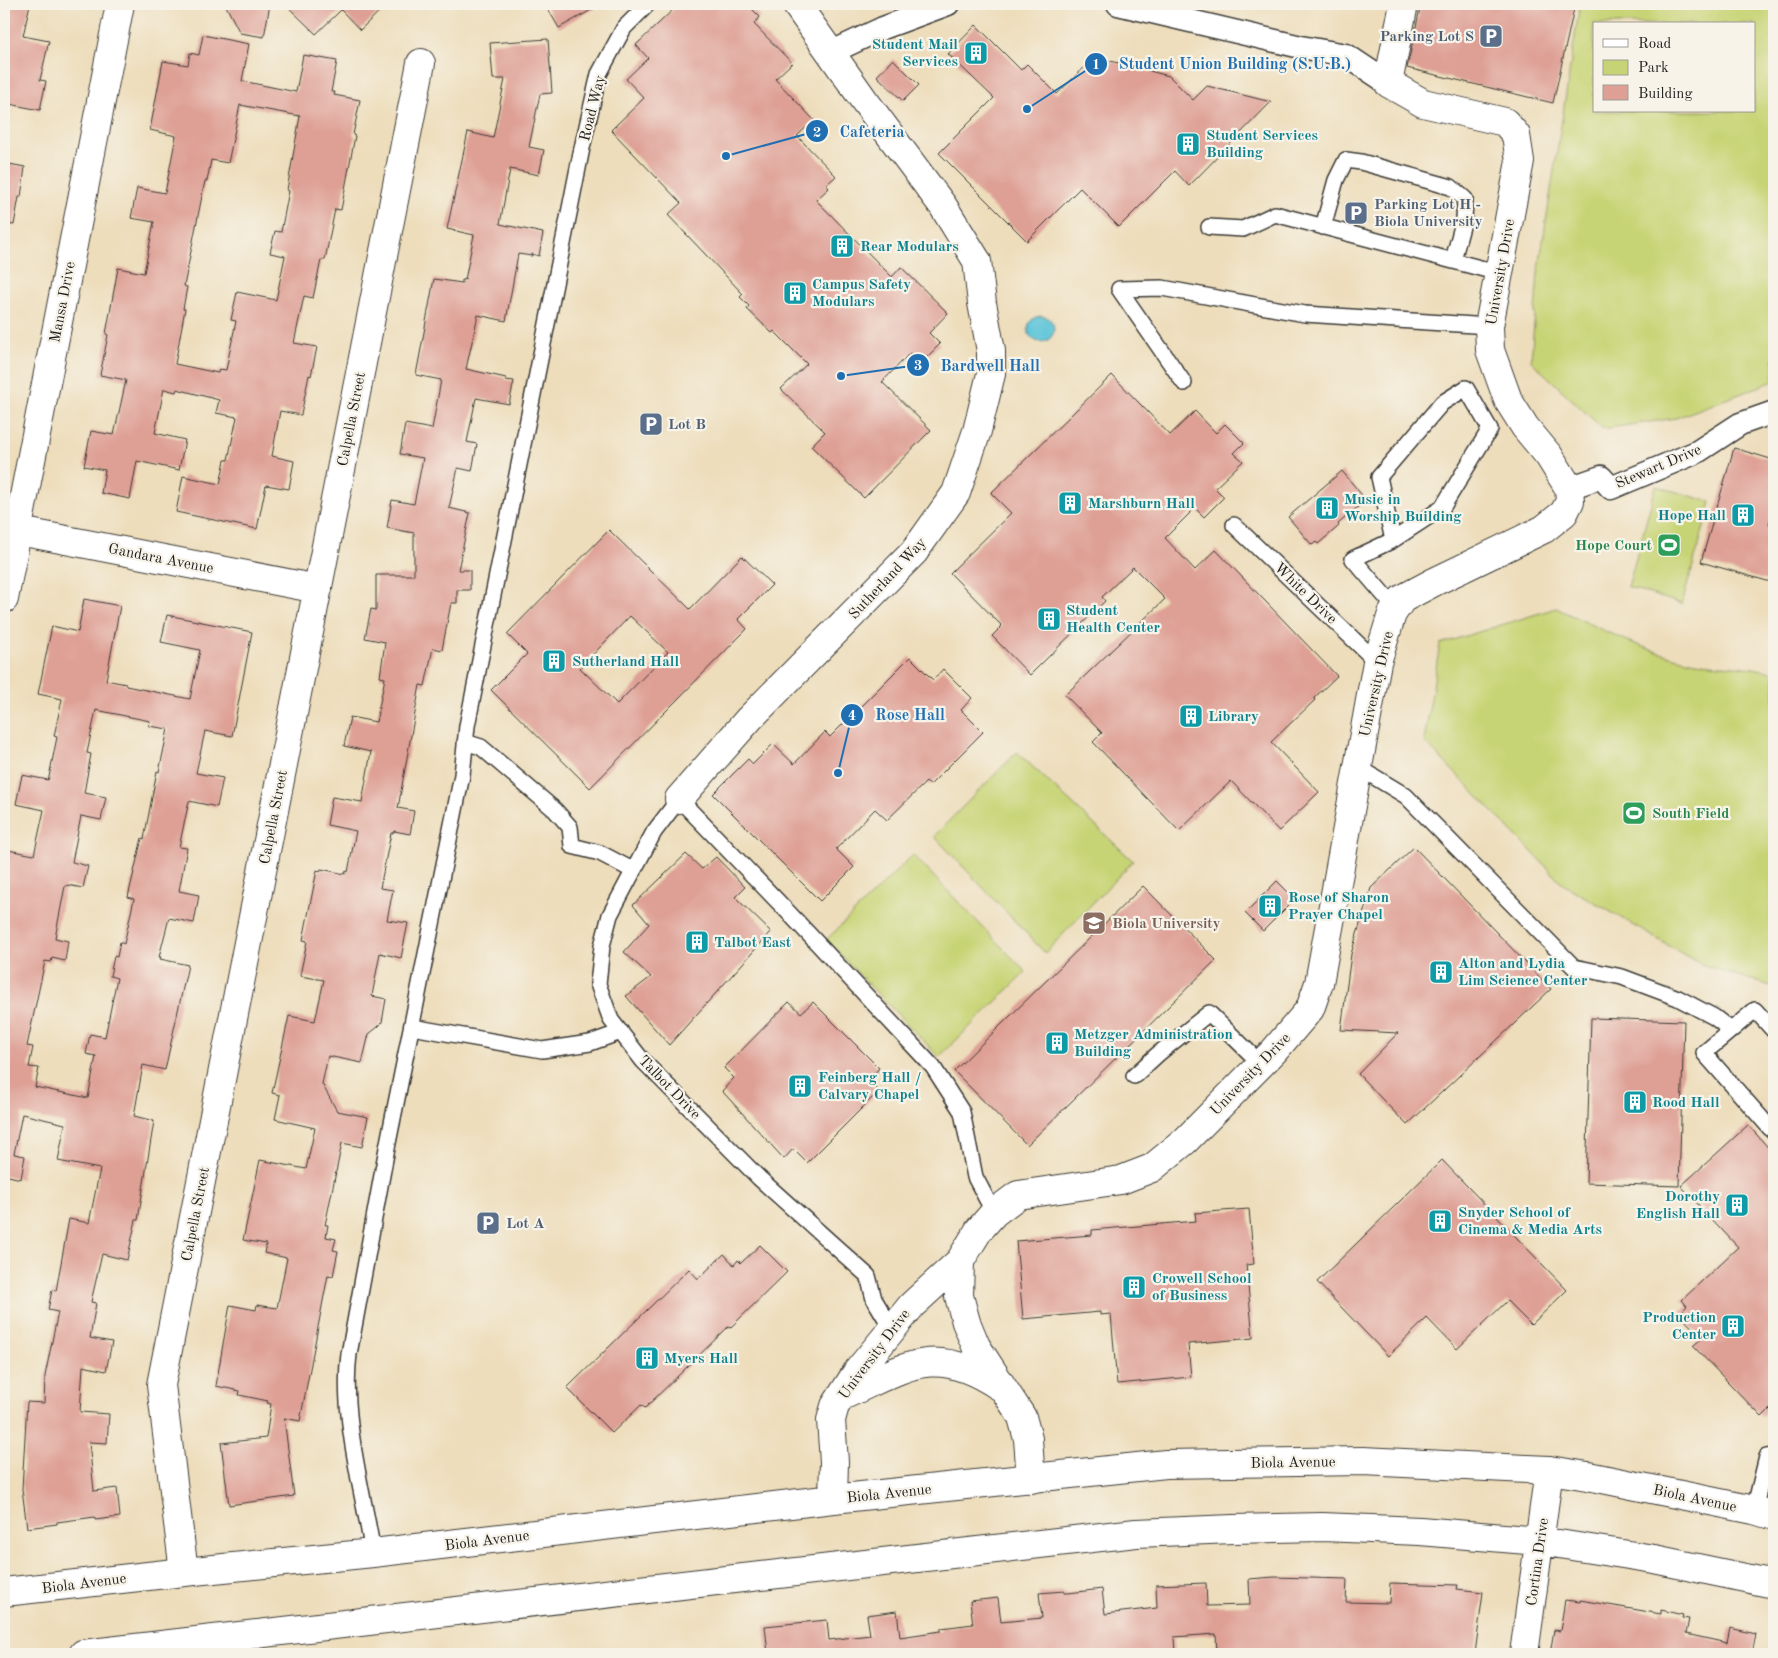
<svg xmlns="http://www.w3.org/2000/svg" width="1778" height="1658" font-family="'Old Standard TT',serif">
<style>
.green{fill:#c7d475;stroke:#727848;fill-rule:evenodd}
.water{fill:#5bc4d8;stroke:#3c707a}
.building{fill:#de9f94;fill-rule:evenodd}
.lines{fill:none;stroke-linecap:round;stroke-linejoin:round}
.service-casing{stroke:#3b3934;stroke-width:18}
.pedestrian-casing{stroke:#3b3934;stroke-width:25}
.minor-casing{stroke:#3b3934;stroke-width:30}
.tertiary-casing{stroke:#3b3934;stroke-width:30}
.service{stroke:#fff;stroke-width:15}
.pedestrian{stroke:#fff;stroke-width:22}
.minor{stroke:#fff;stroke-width:28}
.tertiary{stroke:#fff;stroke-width:28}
.labels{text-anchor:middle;stroke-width:4.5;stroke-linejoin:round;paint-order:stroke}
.service-label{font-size:15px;font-weight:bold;fill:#4e5e75;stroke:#f7f3e8;text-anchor:start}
.culture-label{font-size:15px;font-weight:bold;fill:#0d838f;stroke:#f7f3e8;text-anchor:start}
.street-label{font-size:15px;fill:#1c1c1c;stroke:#f7f3e8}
.leisure-label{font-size:15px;font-weight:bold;fill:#27864d;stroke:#f7f3e8;text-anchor:end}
.education-label{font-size:15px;font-weight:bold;fill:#785e54;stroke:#f7f3e8;text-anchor:start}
.leader{fill:none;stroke:#1f6fb2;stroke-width:2}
.callout-dot{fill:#1f6fb2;stroke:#f7f3e8;stroke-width:2}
.mark-label{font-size:15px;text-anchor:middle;font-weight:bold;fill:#fff}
.callout-label{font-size:16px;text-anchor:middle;font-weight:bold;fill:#1f6fb2;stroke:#f7f3e8;stroke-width:4.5;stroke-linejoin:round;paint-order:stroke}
</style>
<rect width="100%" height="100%" fill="#f7f3e8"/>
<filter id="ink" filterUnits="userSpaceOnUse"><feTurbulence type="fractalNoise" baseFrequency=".02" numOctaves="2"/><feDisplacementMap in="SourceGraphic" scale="10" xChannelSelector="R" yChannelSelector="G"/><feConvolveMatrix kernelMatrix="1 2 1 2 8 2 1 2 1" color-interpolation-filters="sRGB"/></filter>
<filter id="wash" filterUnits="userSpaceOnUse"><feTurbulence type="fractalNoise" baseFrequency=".0096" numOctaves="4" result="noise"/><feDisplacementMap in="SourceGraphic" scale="20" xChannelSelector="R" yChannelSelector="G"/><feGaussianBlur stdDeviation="1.12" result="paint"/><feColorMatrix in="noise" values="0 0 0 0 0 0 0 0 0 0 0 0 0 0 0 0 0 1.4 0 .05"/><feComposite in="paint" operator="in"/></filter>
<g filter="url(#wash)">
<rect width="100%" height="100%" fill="#edddbb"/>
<path class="green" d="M1580 4H1774V381L1676 418 1603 429 1531 361 1538 273ZM1594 24H1754V111H1594Z
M1656 486 1711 502 1682 604 1628 587Z
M1556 608C1601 629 1642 651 1691 661 1719 667 1748 664 1774 673V987L1700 964 1563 884 1424 741 1440 644Z
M1017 752 1133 861 1045 953 934 836Z
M913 855 1026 972 939 1057 826 940Z"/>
<path class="water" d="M1028 329a13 13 0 1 1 26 0a13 13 0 1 1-26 0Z"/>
<g id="blocks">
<path class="building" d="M4 4H30L23 36 49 41 40 80 46 81 40 110 4 103Z
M225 4H270L264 37 240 33Z
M285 4H387L360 30 341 10 316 34Z
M545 4H602L559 28Z
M679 4H747L760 17 754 24 792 63 775 79 814 120 797 136 836 176 826 185 829 188 816 200 892 277 901 267 948 313 929 333 940 344 921 363 910 353 882 382 931 430 864 498 811 446 825 432 781 389 807 364 774 331 772 333 747 309 749 306 740 297 743 294 668 215 681 203 611 130 644 98 626 79 648 58 636 45Z
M1421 4H1575L1553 103 1407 68Z
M976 25 1021 70 1027 64 1057 94 1095 57 1169 76 1193 100 1207 86 1271 102 1189 186 1175 171 1119 227 1080 188 1027 241 939 153 994 98 948 54Z
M203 35 249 44 242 81 296 92 303 55 337 61 331 92H335L334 95 360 100 353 135 355 136 341 210 335 209 325 260H321L313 298 304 296 294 343 317 347 311 376 309 375 301 415 280 411 272 456 294 461 289 489 266 485 257 529 176 512 183 476 220 484 225 460H228L237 417 216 413 219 400 177 389 176 392 164 389 155 433 185 440 179 470 137 461 130 499 101 493 105 470 84 466 91 431 114 435 126 380 100 375 108 335 106 334 118 268 144 273 154 222 131 218 137 188 165 193 176 136 150 130 163 61 188 65 190 53 199 55ZM240 105 300 116 287 190 289 191 281 232 275 231 270 253 285 256 276 300 237 292 231 320 236 321 226 370 219 369 218 373 175 364 185 309H183L187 287 184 286 205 181H207L211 160 228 163Z
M548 39 552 93 540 94 529 147 544 150 539 175 510 169 500 224 543 233 539 256 532 254V256L518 254 506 321 478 315 466 369 506 378V380L514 381 509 404 476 398 467 442 477 444 472 471 458 468 449 508 470 513 458 570H470V590H457V603H451L442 650 433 648 425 686 420 685 398 808 414 811 410 834 394 831 393 833H391L380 888 393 890 387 920 408 923 401 958 380 953 372 996 386 999 382 1022 379 1026 369 1034 362 1063 328 1056 322 1084 337 1111 368 1117 362 1147 342 1143 325 1225H328L326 1237 336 1239 333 1250 338 1251 333 1276 328 1275 300 1421 284 1418 294 1496 229 1505 221 1443 266 1438 271 1404 267 1403 268 1401 239 1395 240 1391 216 1386 223 1344 230 1305 256 1310 257 1305 277 1308 287 1258 264 1253 266 1244 243 1240 260 1160 306 1169 315 1128 275 1119 280 1095 272 1093 289 1016 315 1021 324 980 300 976 307 941 303 940 317 870 320 871 321 869 345 874 346 871 348 872 356 831 327 825 332 797 362 802 371 752 344 746 350 717 376 722 385 678 380 677 385 642 365 638 371 609 376 610V575H414V533L387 528 392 500 414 504 423 458 400 454 405 424 432 429 441 380 416 375 434 279 462 283V280H465L474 235 447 229 468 132 493 138 505 79H493L490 43Z
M893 59 919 85 903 101 877 76Z
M4 163 25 167 21 197H19L14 225 4 224Z
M1112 375 1170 435 1195 411 1216 433 1225 424 1244 443 1234 453 1243 461 1215 488 1224 497 1204 517 1195 508 1165 538 1195 570 1216 550 1337 676 1314 698 1315 700 1271 742 1319 792 1279 831 1231 781 1179 831 1093 742 1102 733 1065 695 1165 599 1133 567 1102 597 1105 601 1030 675 992 636 1002 626 950 573 1011 513 991 493Z
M1734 448 1774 460V506L1769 524 1774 525V583L1701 562Z
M1342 471 1366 500 1338 524 1339 526 1318 544 1316 542 1312 545 1288 517Z
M609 530 690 609 742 556 772 585 738 619 747 629 590 788 491 690 527 654 507 634ZM630 616 668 652 617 704 580 668Z
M84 599 120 606 106 680 126 684V686L190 699 200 650 161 642 167 615 252 632 232 736 205 731 196 773 223 778 217 807 189 801 179 847 187 848 179 891 199 895 194 923 169 918 159 957H161L160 959 188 965 165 1070 143 1065 134 1116 154 1121 138 1220H136L127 1260 102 1254 91 1302 96 1303 90 1338 112 1342 106 1371 83 1366 80 1412 109 1414 107 1443 89 1442 94 1491 117 1488 120 1517 95 1520V1517L57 1522V1524L27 1528 22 1489 27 1402 44 1403 45 1376 58 1312 48 1310 52 1290 56 1291 69 1219 89 1223 100 1169 58 1161 65 1124 22 1114 14 1154 25 1156 21 1179 4 1175V869L8 850 34 855 44 810 16 804 22 775 48 780 49 777 57 737 54 736 62 699 38 694 46 655 52 626 78 632ZM96 710 150 721 149 726 168 729 159 772 157 771 144 839 142 838 128 897 134 899 124 944 120 942 117 957 114 956 110 976 117 978 105 1037 90 1034 86 1054 96 1056 88 1098 35 1087 39 1068 29 1067 33 1047 27 1046 45 961 51 962 52 958 65 961 68 941 55 938 65 886H67V885L83 888 88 866 72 862 81 816 101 820 106 797 84 793 91 754 87 753Z
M910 657 933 680 943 669 972 698 961 710 983 732 930 785 926 782 887 820 875 809 836 849 854 867 820 901 713 794 748 759 753 764 773 744 794 764 825 732 830 737Z
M1414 847 1551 989 1407 1125 1358 1074 1398 1033 1341 1030 1351 954 1371 888Z
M686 854 702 869 716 857 745 887 735 897 771 932 669 1045 626 996 651 977 624 952 649 924 633 905Z
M1277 881 1295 899 1263 931 1245 913Z
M1143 886 1216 960 1027 1145 954 1071Z
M789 1002 801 1013 813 1002 879 1068 868 1081 879 1091 807 1163 793 1149 784 1159 722 1091 734 1078 724 1068Z
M1591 1018 1684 1021 1679 1186 1586 1183Z
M1748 1125 1774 1154V1405L1762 1417 1693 1346 1702 1338 1679 1314 1687 1306 1682 1300 1738 1247 1681 1186Z
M1442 1160 1567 1290 1531 1325 1507 1301 1457 1349 1427 1318 1388 1356 1317 1282Z
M1249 1209 1254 1264 1246 1265 1253 1338 1188 1344 1191 1377 1117 1384 1111 1314 1100 1315V1312L1023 1319 1016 1241 1092 1235V1230L1196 1221 1195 1213Z
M760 1245 787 1272 730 1328 728 1327 645 1408 641 1405 612 1433 567 1388 689 1269 698 1279 724 1254 734 1265 738 1260 741 1263Z
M1274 1577 1347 1579 1346 1602 1389 1603 1390 1583 1458 1585 1457 1589 1483 1592 1475 1654H1217L1216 1634 1174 1637 1175 1654H768L765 1626 827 1620 829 1640 870 1635 867 1615 897 1611 900 1637 941 1631V1628L973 1624 970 1601 998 1598 1001 1622 1042 1618 1039 1593 1064 1591V1593H1068L1102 1589 1105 1614 1157 1608 1156 1585 1206 1583 1207 1606 1250 1605 1249 1579Z
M1565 1600 1580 1602V1600L1661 1614V1610L1683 1615 1682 1618 1689 1619 1686 1634 1727 1643 1730 1628 1756 1634 1752 1654H1550L1554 1630 1560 1631Z"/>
</g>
</g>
<g filter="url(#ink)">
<use href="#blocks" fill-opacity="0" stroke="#3b3934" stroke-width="1"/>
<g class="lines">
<g class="service-casing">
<path id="service" d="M1209 227 1243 229 1275 214 1499 273
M1323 227 1336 180 1346 160 1361 162 1451 187 1465 199 1464 219 1453 260
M1184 383 1119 289 1162 288 1305 314 1489 326
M1234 525 1377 662
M1393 540 1379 477 1442 403 1466 388 1490 429 1442 508 1393 540 1353 559 1396 609
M465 742 481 747 555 810 570 827 572 846 600 853 634 871
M1358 767 1406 796 1574 967 1622 977 1678 998 1714 1017 1731 1030
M412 1027 542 1050 590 1043 621 1032
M1774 1031 1755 1010 1704 1053 1770 1128 1774 1131
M1134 1076 1158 1054 1209 1013 1261 1064
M892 1329 874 1299 868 1276 759 1178 643 1061 611 1020 598 984 602 946 610 915 654 832 679 799 788 912 933 1067 962 1112 975 1177 994 1213
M1754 1510 1767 1457 1774 1456
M373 1553C363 1491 341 1416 349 1354L387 1148 462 775 467 726 582 148 599 74 624 28 648 4"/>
</g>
<g class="pedestrian-casing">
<path id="pedestrian" d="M1118 4 1301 47 1346 55 1388 83
M830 53 883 28 948 4
M1569 488 1601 477 1611 488 1697 452 1740 424 1774 412"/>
</g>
<g class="minor-casing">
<path id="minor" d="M4 528 318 589
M4 599 120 4
M679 799 749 719 914 552 956 493 977 431 991 374V351L982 303 977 261 943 206 864 100 796 4
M960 1261 959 1296 966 1322 976 1346 1022 1417 1028 1439 1031 1479
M842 1396C905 1368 933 1342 999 1386
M833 1499 834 1462 831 1420 835 1406 857 1372 912 1305 960 1261 979 1230 994 1213 1018 1195 1121 1180 1152 1168 1185 1141 1274 1051 1310 1009 1319 983 1377 662 1392 614 1402 599 1434 582 1544 529 1564 513 1570 501 1569 488 1549 456 1525 427 1508 400 1490 350 1489 326 1520 161 1516 135 1505 122 1423 103 1388 83 1404 4
M184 1572 161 1385 421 63
M83 1654 1004 1548 1136 1533 1233 1529 1322 1527 1420 1531 1540 1541 1654 1559 1774 1584
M1524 1654 1549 1470"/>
</g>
<g class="tertiary-casing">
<path id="tertiary" d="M4 1592 184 1572 373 1553 833 1499 1166 1464 1363 1461 1549 1470 1588 1476 1754 1510 1774 1516"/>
</g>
<use href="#service" class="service"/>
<use href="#pedestrian" class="pedestrian"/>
<use href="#minor" class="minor"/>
<use href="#tertiary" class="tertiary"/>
</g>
</g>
<defs>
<g id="parking-square" transform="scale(1.25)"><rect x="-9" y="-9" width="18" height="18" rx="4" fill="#5c6f8a" stroke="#f7f3e8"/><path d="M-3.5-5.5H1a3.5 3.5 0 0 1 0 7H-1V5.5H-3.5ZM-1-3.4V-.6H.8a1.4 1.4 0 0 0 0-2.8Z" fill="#fff"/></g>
<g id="building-square" transform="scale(1.25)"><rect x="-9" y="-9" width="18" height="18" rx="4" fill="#0f9aa8" stroke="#f7f3e8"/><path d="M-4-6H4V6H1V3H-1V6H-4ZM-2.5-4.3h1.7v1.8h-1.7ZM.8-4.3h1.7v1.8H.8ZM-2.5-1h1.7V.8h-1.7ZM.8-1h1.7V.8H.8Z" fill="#fff"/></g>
<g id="stadium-square" transform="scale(1.25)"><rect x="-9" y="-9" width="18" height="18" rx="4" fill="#2e9e5b" stroke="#f7f3e8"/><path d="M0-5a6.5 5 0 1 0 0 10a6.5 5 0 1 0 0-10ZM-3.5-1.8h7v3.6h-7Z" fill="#fff"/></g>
<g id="university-square" transform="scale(1.25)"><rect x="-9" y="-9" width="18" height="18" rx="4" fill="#8d6e63" stroke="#f7f3e8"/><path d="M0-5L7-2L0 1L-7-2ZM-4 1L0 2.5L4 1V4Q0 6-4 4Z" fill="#fff"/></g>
</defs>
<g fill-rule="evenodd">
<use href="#parking-square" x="1491" y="36"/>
<use href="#building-square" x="976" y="53"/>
<use href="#building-square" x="1188" y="144"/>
<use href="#parking-square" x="1356" y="213"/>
<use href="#building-square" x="842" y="246"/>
<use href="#building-square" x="795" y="293"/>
<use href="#parking-square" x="651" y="424"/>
<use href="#building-square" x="1070" y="503"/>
<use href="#building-square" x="1327" y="508"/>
<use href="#building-square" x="1743" y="515"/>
<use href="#stadium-square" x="1669" y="545"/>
<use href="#building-square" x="1049" y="619"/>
<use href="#building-square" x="554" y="661"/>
<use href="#building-square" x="1191" y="716"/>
<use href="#stadium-square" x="1634" y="813"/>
<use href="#building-square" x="1270" y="906"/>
<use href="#university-square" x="1094" y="923"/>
<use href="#building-square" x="697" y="942"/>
<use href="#building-square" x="1441" y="972"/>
<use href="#building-square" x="1057" y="1043"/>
<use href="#building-square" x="800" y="1086"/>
<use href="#building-square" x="1635" y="1102"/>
<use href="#building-square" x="1737" y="1205"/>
<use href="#building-square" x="1440" y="1221"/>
<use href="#parking-square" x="488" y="1223"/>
<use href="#building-square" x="1134" y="1287"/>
<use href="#building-square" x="1733" y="1326"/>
<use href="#building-square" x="647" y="1358"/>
</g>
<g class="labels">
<g class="service-label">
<text x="1474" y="41" text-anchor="end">Parking Lot S</text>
<text x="1374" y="209">Parking Lot H -<tspan x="1374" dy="17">Biola University</tspan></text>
<text x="668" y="429">Lot B</text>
<text x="506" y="1228">Lot A</text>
</g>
<g class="culture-label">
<text x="958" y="49" text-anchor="end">Student Mail<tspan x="958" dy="17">Services</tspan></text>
<text x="1206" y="140">Student Services<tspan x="1206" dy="17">Building</tspan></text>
<text x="860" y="251">Rear Modulars</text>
<text x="812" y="289">Campus Safety<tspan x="812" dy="17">Modulars</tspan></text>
<text x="1344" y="504">Music in<tspan x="1344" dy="17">Worship Building</tspan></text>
<text x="1088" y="508">Marshburn Hall</text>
<text x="1726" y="520" text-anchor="end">Hope Hall</text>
<text x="1066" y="615">Student<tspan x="1066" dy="17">Health Center</tspan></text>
<text x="572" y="666">Sutherland Hall</text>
<text x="1208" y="721">Library</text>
<text x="1288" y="902">Rose of Sharon<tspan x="1288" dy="17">Prayer Chapel</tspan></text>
<text x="714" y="947">Talbot East</text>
<text x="1458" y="968">Alton and Lydia<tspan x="1458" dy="17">Lim Science Center</tspan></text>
<text x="1074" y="1039">Metzger Administration<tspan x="1074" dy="17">Building</tspan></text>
<text x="818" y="1082">Feinberg Hall /<tspan x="818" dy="17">Calvary Chapel</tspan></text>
<text x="1652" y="1107">Rood Hall</text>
<text x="1720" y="1201" text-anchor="end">Dorothy<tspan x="1720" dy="17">English Hall</tspan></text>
<text x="1458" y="1217">Snyder School of<tspan x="1458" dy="17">Cinema &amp; Media Arts</tspan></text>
<text x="1152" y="1283">Crowell School<tspan x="1152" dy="17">of Business</tspan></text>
<text x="1716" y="1322" text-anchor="end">Production<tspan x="1716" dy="17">Center</tspan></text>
<text x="664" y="1363">Myers Hall</text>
</g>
<g class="street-label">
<text transform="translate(592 108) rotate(-76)" y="5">Road Way</text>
<text transform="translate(1500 272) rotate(-80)" y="5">University Drive</text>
<text transform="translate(62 302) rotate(-79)" y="5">Mansa Drive</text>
<text transform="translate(351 419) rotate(-79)" y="5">Calpella Street</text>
<text transform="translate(1658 466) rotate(-23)" y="5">Stewart Drive</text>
<text transform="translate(161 558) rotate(11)" y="5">Gandara Avenue</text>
<text transform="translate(887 578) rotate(-47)" y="5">Sutherland Way</text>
<text transform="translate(1306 593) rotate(44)" y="5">White Drive</text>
<text transform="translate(1376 684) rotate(-77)" y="5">University Drive</text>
<text transform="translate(273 817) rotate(-79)" y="5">Calpella Street</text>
<text transform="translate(1250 1074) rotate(-46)" y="5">University Drive</text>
<text transform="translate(670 1087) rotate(46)" y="5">Talbot Drive</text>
<text transform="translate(195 1214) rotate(-79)" y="5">Calpella Street</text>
<text transform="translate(874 1354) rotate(-53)" y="5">University Drive</text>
<text transform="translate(1293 1462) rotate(-1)" y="5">Biola Avenue</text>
<text transform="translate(889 1493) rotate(-6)" y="5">Biola Avenue</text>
<text transform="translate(1695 1498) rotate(12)" y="5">Biola Avenue</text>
<text transform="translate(487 1540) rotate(-7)" y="5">Biola Avenue</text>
<text transform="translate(1537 1562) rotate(-82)" y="5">Cortina Drive</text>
<text transform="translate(84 1583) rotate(-7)" y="5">Biola Avenue</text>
</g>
<g class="leisure-label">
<text x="1652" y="550">Hope Court</text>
<text x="1652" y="818" text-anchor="start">South Field</text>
</g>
<g class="education-label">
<text x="1112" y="928">Biola University</text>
</g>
</g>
<path class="leader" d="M1027 109L1096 64M726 156L817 131M841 376L918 365M838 773L852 715"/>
<g class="callout-dot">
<circle cx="1027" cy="109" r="5"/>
<circle cx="726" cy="156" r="5"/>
<circle cx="841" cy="376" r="5"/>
<circle cx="838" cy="773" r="5"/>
<circle cx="1096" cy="64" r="12"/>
<circle cx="817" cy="131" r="12"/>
<circle cx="918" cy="365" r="12"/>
<circle cx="852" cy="715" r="12"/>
</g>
<g class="mark-label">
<text x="1096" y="69">1</text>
<text x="817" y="137">2</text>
<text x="918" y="370">3</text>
<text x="852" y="720">4</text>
</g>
<g class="callout-label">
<text x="1235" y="69">Student Union Building (S.U.B.)</text>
<text x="872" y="137">Cafeteria</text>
<text x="990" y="371">Bardwell Hall</text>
<text x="910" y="720">Rose Hall</text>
</g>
<rect width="1778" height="1658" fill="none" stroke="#f7f3e8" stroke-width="20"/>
<rect x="1593" y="22" width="162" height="90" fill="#f7f3e8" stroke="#9f9d96"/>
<rect x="1603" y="39" width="25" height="8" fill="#ffffff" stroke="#9f9d96"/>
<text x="1638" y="48" font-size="15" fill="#1c1c1c">Road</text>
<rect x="1603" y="60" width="25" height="15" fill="#c7d475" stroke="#9f9d96"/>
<text x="1638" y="72" font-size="15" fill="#1c1c1c">Park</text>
<rect x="1603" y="85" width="25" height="15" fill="#de9f94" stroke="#9f9d96"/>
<text x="1638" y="98" font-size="15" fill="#1c1c1c">Building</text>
</svg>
